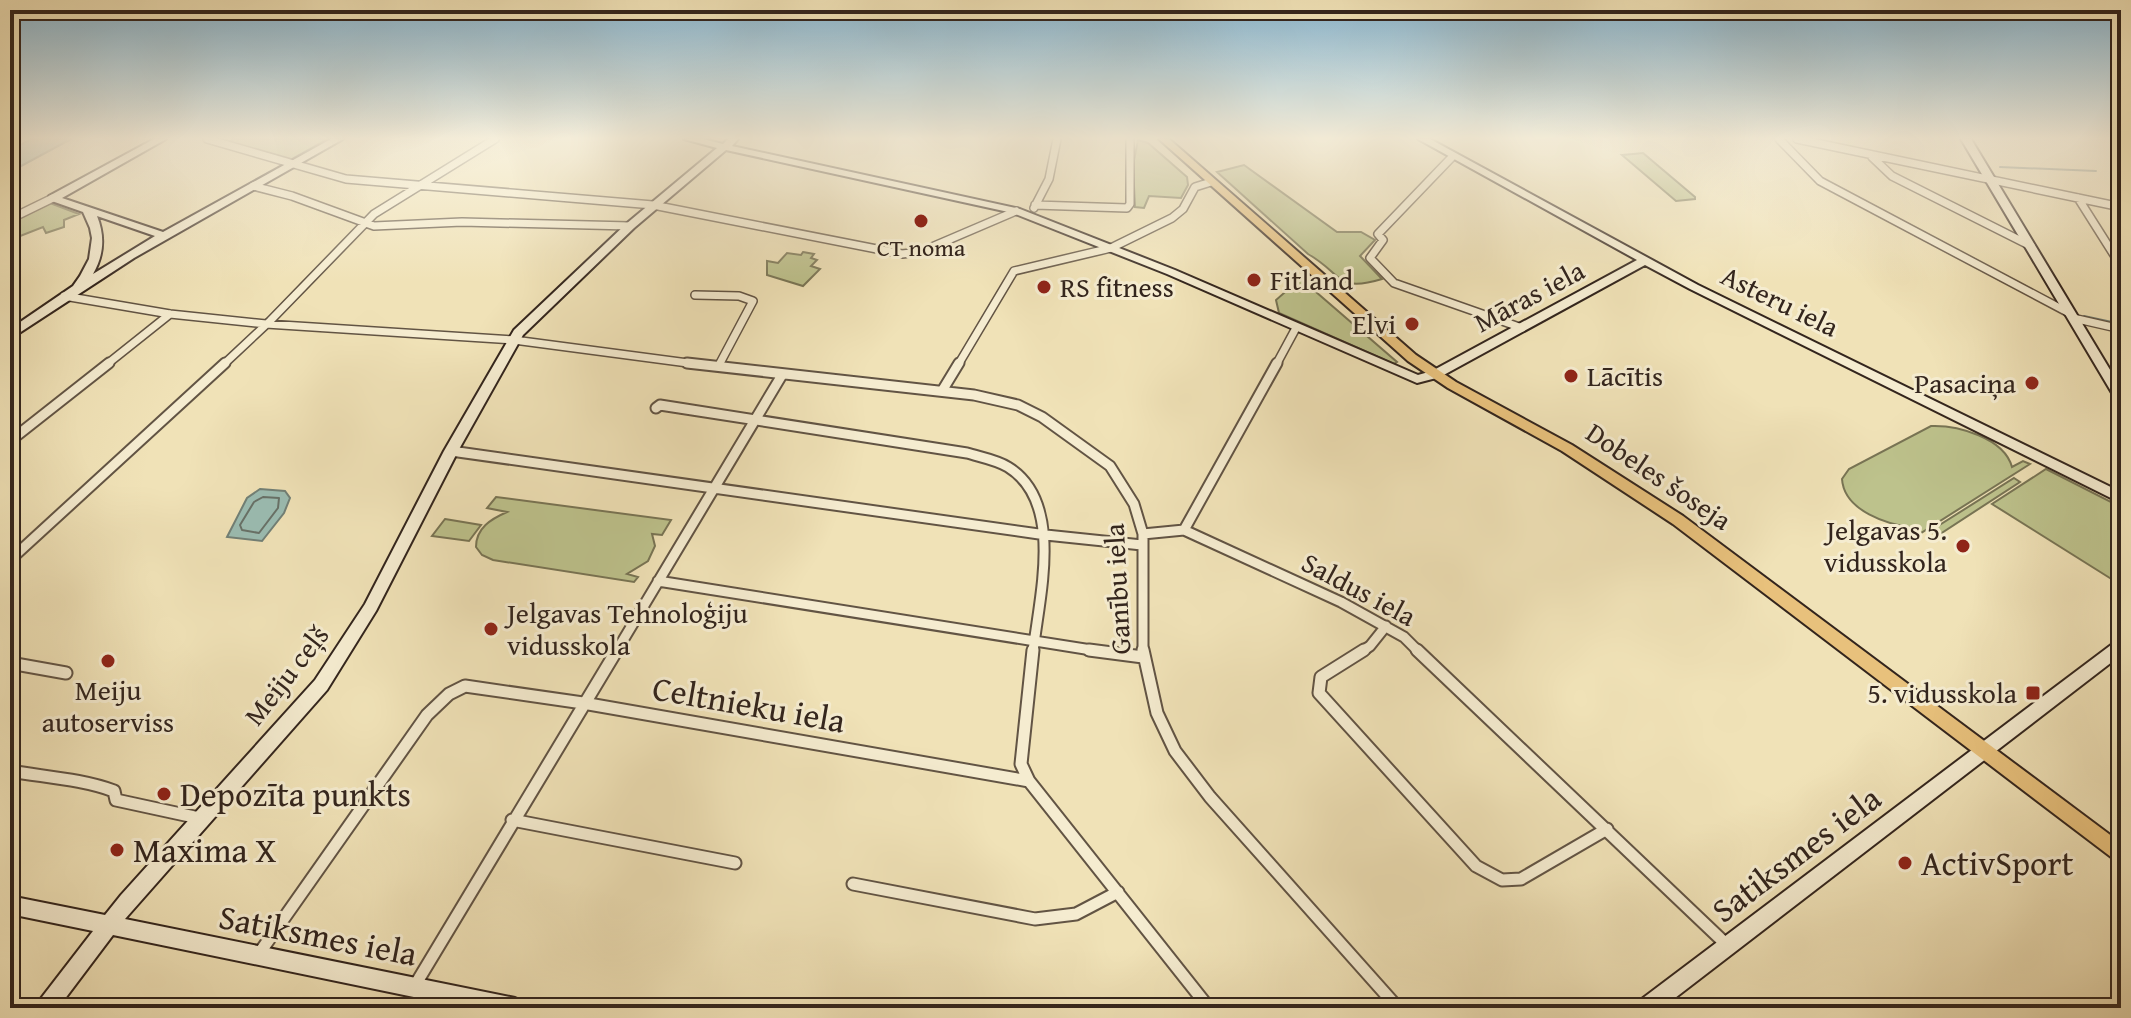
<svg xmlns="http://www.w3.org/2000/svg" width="2131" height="1018" font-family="'Gentium Book Plus',serif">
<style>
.green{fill:#bdc28c;stroke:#787454;stroke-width:2}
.water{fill:#9bbdb3;stroke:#718077;stroke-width:2}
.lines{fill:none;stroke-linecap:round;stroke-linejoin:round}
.shore{stroke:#677168;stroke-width:2}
.stream{stroke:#718077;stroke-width:2}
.street-far2-casing{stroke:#625444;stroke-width:10}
.street-far1-casing{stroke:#625444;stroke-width:13}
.street-casing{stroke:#625444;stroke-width:15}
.secondary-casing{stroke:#33251d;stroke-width:4}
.primary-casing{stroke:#33251d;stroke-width:4}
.street-far2{stroke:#f5ecd0;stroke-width:7}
.street-far1{stroke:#f5ecd0;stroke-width:9}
.street{stroke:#f5ecd0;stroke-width:11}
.secondary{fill:#f5ecd0;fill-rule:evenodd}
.primary{fill:#e8c17c;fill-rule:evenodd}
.poi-dot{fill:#8f2418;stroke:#f5ecd0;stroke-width:3}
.labels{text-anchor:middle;stroke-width:6;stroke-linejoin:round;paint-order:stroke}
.far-poi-label{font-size:24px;fill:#33251d;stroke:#f5ecd0}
.poi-label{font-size:28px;fill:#33251d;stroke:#f5ecd0;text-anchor:start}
.street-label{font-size:28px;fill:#33251d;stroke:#f5ecd0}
.near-street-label{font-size:34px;fill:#33251d;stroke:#f5ecd0}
.near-poi-label{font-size:34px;fill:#33251d;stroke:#f5ecd0;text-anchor:start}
</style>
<rect width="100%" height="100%" fill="#f0e2b7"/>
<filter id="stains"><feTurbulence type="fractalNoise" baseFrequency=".0025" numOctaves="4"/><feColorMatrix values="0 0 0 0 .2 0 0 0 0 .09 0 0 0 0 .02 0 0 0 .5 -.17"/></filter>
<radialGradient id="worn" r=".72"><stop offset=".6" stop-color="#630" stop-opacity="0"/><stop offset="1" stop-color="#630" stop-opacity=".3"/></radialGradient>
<path class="green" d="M233 139H327L290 160 229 142Z
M1138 140 1148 143 1187 177 1188 185 1181 198 1149 196 1144 208 1135 207 1133 165Z
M1643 153 1695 197V199L1676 201 1622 155Z
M1244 165 1337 232H1361L1375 240 1360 256 1382 279C1336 293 1343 274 1308 254L1217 172Z
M50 203 79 214 64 220V227L46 233 43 227 10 240V222Z
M803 252 814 254 811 258 817 260 811 266 820 269 803 286 767 275V261L778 263 787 253 801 255Z
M1301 279 1397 362 1394 364 1279 313 1276 300 1292 286 1293 281Z
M1931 426C1958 425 2004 438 2012 467L2023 461 2030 464 1910 540 1903 536 1915 528C1888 525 1844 511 1842 479L1849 469Z
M2046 469 2121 507V585L1992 504Z
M2014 478 2020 482 1937 536 1930 531Z
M496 497 671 520 662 535 652 534 655 546 648 561 627 574 638 577 634 582 493 560 482 555 476 547C476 528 491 519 507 512L487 508Z
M445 519 481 525 469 541 432 536Z"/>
<path class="water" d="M31 139H71L10 172V151Z
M260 489 285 491 290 498 284 513 262 541 227 537 247 498Z"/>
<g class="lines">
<path class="shore" d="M263 497 279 498 278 508 259 533 242 530 240 525 254 502Z"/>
<path class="stream" d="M2000 167 2096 171
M2084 316 2121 324"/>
<g class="street-far2-casing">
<path id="street-far2" d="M207 139 346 179 653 205 902 254 920 252 1016 211
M1779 139 1820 181 2071 314
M1797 139 2121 207
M1452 157 1378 234 1383 240 1370 258 1394 283 1522 328
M1872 157 1892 176 2031 246
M253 186 292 196 374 226 462 222 630 226
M2078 198 2121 266
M1035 205 1127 208 1130 204V139
M1034 208 1049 179 1057 139
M10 219 53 198
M695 295 739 296 753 301 719 365
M64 296 170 314 266 324 514 340 703 365
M2073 318 2121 329
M106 365 170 314
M223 365 270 321 374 214 495 139
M958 365 1014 271 1111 248 1172 218 1183 209 1195 187 1211 182
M1276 365 1296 328"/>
</g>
<g class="street-far1-casing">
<path id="street-far1" d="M687 363 974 395 1018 405 1042 417 1110 466 1134 504 1143 534V652
M1277 363 1184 530 1341 602 1404 637 1419 652
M942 391 959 363
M656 408 660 405 967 453C980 457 997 460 1008 467 1065 502 1039 597 1033 652
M10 441 109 363
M451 451 1046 535 1142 545
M1143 534 1184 530
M10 560 225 363
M658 581 1104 652
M616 652 782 375
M1361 652 1370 646 1386 626"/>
</g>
<g class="street-casing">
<path id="street" d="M1033 650 1021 764 1029 781 1209 1008
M1089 650 1143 657
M1143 650 1157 713 1175 751 1210 797 1398 1008
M1364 650 1321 677 1319 693 1476 866 1502 880 1521 879 1607 829
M1417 650 1728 946
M10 663 66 673
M10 771C44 777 82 779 114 791L116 800 199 818
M512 820 735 863
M853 884 1035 919 1076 914 1118 892
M258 955 427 715 449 694 465 686 583 703 1029 781
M414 987 617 650"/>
</g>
<g class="secondary-casing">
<path id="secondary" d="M154 139H166L62 198 163 232 331 139H343L134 258 10 339V329L73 286 80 276 89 259 92 238 90 228 83 212 49 200V196ZM97 216 155 236 93 274C104 255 105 236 97 216Z
M684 139H703L723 144 728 139H738L732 146 1020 209 1175 270 1418 375 1432 371 1637 260 1418 139H1430L1698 285 2121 492V503L1690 289 1645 265 1440 377 1417 383 1167 274 1013 213 726 150 634 228 523 335 458 451 376 611 327 690 125 919 515 998 522 1001 525 1008H467L113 935 58 1008H36L39 1001 93 931 10 914V896L105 915 121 895 315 680 365 604 444 451 514 330 626 224 717 148Z
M1961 139H1971L2121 388V402L2115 398Z
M2121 640V655L1662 1008H1636L1639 1001 2115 642Z"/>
</g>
<g class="primary-casing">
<path id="primary" d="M1159 139H1169L1416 355 1456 382 1572 445 1683 516 2121 843V862L2115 860 1673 524 1562 451 1448 388 1408 361Z"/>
</g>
<use href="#street-far2" class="street-far2"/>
<use href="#street-far1" class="street-far1"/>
<use href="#street" class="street"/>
<use href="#secondary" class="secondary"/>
<use href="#primary" class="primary"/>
</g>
<linearGradient id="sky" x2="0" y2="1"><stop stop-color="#89b8d3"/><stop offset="0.49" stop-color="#f8f2df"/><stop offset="1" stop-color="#f8f2df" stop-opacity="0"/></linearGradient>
<rect width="2131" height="282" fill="url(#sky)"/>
<g class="poi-dot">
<circle cx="921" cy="221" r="8"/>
<circle cx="1254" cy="280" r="8"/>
<circle cx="1044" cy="287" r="8"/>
<circle cx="1412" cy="324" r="8"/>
<circle cx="1571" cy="376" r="8"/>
<circle cx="2032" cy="383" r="8"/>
<circle cx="1963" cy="546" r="8"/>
<circle cx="491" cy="629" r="8"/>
<circle cx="108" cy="661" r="8"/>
<rect x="2025" y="685" width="16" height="16" rx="4"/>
<circle cx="164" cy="794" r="8"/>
<circle cx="117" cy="850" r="8"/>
<circle cx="1905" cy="863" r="8"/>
</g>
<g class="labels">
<g class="far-poi-label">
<text x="921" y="256">CT noma</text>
</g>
<g class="poi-label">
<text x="1270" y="290">Fitland</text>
<text x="1060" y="297">RS fitness</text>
<text x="1396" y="334" text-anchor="end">Elvi</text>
<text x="1587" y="386">Lācītis</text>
<text x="2016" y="393" text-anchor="end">Pasaciņa</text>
<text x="1947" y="540" text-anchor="end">Jelgavas 5.<tspan x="1947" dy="32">vidusskola</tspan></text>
<text x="507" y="623">Jelgavas Tehnoloģiju<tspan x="507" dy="32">vidusskola</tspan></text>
<text x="108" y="700" text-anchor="middle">Meiju<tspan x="108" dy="32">autoserviss</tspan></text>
<text x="2017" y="703" text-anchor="end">5. vidusskola</text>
</g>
<g class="street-label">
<text transform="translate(1529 296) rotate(-28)" y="10">Māras iela</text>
<text transform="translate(1780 301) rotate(26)" y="10">Asteru iela</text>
<text transform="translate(1659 476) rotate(34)" y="10">Dobeles šoseja</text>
<text transform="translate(1117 589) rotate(-93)" y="10">Ganību iela</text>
<text transform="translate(1359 589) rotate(28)" y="10">Saldus iela</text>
<text transform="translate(286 675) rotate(-52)" y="10">Meiju ceļš</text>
</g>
<g class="near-street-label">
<text transform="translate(749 704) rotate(10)" y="12">Celtnieku iela</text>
<text transform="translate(1796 854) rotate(-37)" y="12">Satiksmes iela</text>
<text transform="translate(318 935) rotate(11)" y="12">Satiksmes iela</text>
</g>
<g class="near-poi-label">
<text x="180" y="806">Depozīta punkts</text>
<text x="133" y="862">Maxima X</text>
<text x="1921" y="875">ActivSport</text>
</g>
</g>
<rect width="2131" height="1018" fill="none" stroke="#f0e2b7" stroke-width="40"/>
<rect x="12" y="12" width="2107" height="994" fill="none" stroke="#33251d" stroke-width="4"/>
<rect x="20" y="20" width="2091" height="978" fill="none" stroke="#33251d" stroke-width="2"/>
<rect width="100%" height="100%" filter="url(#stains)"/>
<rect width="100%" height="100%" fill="url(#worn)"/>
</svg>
